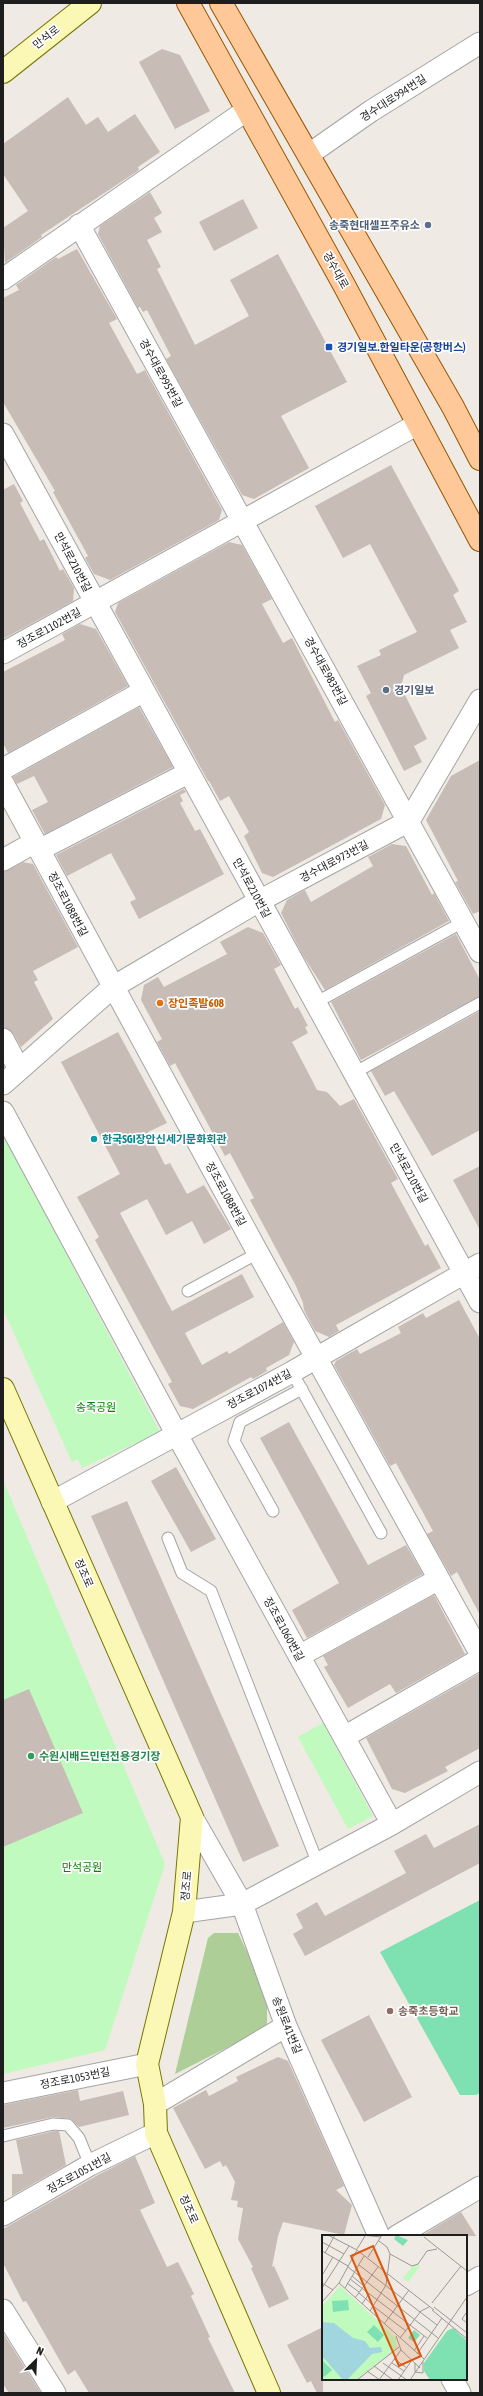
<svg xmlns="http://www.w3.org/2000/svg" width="483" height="2396" font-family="'Asap Condensed','Noto Sans KR',sans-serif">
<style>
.forest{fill:#adcf97}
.park{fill:#c0fabf}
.pitch{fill:#7fe0b1}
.building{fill:#c7bcb6}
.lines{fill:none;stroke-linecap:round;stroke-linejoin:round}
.lane-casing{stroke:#a5a5a5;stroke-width:13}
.street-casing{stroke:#a5a5a5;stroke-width:23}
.secondary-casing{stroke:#767702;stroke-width:24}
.primary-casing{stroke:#975600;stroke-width:24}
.lane{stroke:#fff;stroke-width:11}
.street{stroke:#fff;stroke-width:21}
.secondary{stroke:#fbf7b5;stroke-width:22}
.primary{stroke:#fec899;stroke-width:22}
.service-dot{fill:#5c6f8a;stroke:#fff;stroke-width:1.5}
.transit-dot{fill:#1a4fb4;stroke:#fff;stroke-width:1.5}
.food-dot{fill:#e8710a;stroke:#fff;stroke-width:1.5}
.culture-dot{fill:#0f9aa8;stroke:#fff;stroke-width:1.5}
.leisure-dot{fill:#2e9e5b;stroke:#fff;stroke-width:1.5}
.education-dot{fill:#8d6e63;stroke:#fff;stroke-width:1.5}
.labels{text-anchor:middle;stroke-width:3.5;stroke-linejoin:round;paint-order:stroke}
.street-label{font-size:11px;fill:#1e1e1e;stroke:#fff}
.service-label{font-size:11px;font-weight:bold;fill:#4e5e75;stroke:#fff;text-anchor:end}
.transit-label{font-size:11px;font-weight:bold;fill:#164399;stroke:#fff;text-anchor:start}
.food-label{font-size:11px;font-weight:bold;fill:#c56008;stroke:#fff;text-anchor:start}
.culture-label{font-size:11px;font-weight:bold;fill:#0d838f;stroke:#fff;text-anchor:start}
.park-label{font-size:11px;fill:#0b7e09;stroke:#fff}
.leisure-label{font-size:11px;font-weight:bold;fill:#27864d;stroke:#fff;text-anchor:start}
.education-label{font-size:11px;font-weight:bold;fill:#785e54;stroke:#fff;text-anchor:start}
.inset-road{fill:none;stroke:#9b9894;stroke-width:1}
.view{fill:#de560d;fill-opacity:0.15;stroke:#de560d;stroke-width:2}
.inset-edge{fill:none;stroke:#1e1e1e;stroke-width:2}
</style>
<rect width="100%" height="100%" fill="#efeae3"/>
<path class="forest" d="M214 1933H238L267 1993V2024L258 2032 175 2074 208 1938Z"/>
<path class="park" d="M3 1134 160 1432 82 1468 78 1459 72 1462 3 1309Z
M3 1480 165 1864 105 2050 3 2074Z
M323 1723 373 1816 348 1829 298 1737Z"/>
<path class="pitch" d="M480 1900V2093L476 2095H460L380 1952Z"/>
<path class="building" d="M162 49 180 55 210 111 175 129 139 62Z
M68 97 86 125 98 117 108 132 135 114 160 152 138 167 139 170 41 235 42 237 5 263 3 228 28 211 3 174V144Z
M150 192 162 213 154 218 162 232 147 240 161 267 157 269 195 345 249 316 230 280 278 254 347 382 281 416 309 468 254 499 242 495 166 359 171 356 147 310 143 312 140 307 138 308 98 234 100 226Z
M243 199 258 228 214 251 199 222Z
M77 249 117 319 109 323 137 374 145 370 222 510 219 520 110 580 94 574 85 558 88 556 53 492 55 491 3 402V298L19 290 16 285 56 257 58 259Z
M391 465 459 591 453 595 467 622 450 630 459 648 404 675 401 687 427 739 414 746 422 762 404 771 366 696 371 693 357 666 381 655 379 650 417 632 370 544 343 558 315 506Z
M14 484 23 501 20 503 40 541 44 539 60 571 63 569 74 588 73 601 3 639V490Z
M229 542 242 545 272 599 262 604 283 643 292 638 335 722 338 720 385 805 381 819 273 877 262 873 244 836 249 832 229 796 220 801 209 781H208L115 612 118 603Z
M80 624 96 629 128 686 8 753 3 743V672L65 640 62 634Z
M139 707 173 767 45 834 32 810 48 802 34 776 17 784 13 777Z
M480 760V911L473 914 455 882 458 881 426 820 451 776Z
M184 789 186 792 180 795 183 801 180 803 195 831 200 829 224 874 139 919 130 902 136 899 111 853 67 876 56 855Z
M392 844 406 846 432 895 434 893 449 921 325 990 302 954 281 913 287 900 305 890 311 902 373 866 368 857Z
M23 862 33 864 78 947 33 971 38 980 34 982 53 1019 21 1047 13 1033 3 1027V872Z
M248 927 263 933 281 965 274 969 295 1009 298 1007 308 1026 305 1027 308 1033 292 1042 312 1080 317 1090 327 1092 340 1106 354 1099 398 1179 391 1183 425 1246 428 1244 441 1268 336 1325 339 1331 329 1337 315 1331 304 1310 303 1303 296 1286 250 1200 254 1198 230 1153 225 1156 175 1063 170 1066 157 1042 162 1039 141 1000 144 985 158 977 164 987 227 954 220 942Z
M456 934 480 980V996L361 1060 331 1002Z
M480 1011V1130L432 1156 394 1091 385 1096 371 1071Z
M118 1032 167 1123 148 1132 165 1165 170 1163 187 1194 204 1185 231 1229 204 1244 192 1221 166 1235 147 1199 120 1213 172 1311 242 1274 254 1297 185 1333 202 1365 227 1351 229 1354 283 1322 294 1342 289 1355 266 1368 267 1371 253 1379 251 1377 193 1409 180 1406 168 1384 172 1382 95 1240 99 1237 77 1197 120 1174 61 1062Z
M480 1166V1230L453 1180Z
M459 1300 480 1339V1615L457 1572 451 1576 427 1534 433 1531 396 1463 390 1466 334 1365 336 1361 357 1349 360 1354 401 1333 398 1327 423 1313 426 1318Z
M289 1422 368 1565 406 1545 423 1574 307 1638 292 1610 339 1583 260 1438Z
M176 1467 216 1539 191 1552 151 1481Z
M127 1501 279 1846 243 1862 91 1516Z
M434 1595 465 1654 396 1693 390 1684 348 1708 324 1667 328 1665 323 1656Z
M480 1673V1748L445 1767 448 1771 405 1793 392 1789 366 1738Z
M29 1689 83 1813 3 1847V1700Z
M480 1824V1863L305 1956 293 1934 303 1928 296 1914 317 1902 325 1916 406 1873 394 1851 426 1834 434 1848Z
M369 2015 412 2097 364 2122 321 2040Z
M278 2057 288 2061 344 2186 336 2190 352 2205 344 2235 283 2222 278 2236 272 2267 274 2266 289 2299 269 2308 251 2268 253 2267 238 2239 243 2208 237 2207 238 2201 231 2200 235 2182 226 2165 223 2167 220 2161 205 2169 173 2108 206 2090 209 2096 238 2081 236 2077Z
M78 2090 80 2101 123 2091 129 2115 79 2127 71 2119 53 2117 3 2128V2105Z
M54 2131H59L66 2165 12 2196V2174H23L16 2140Z
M135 2156 155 2203 140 2210 143 2216 167 2267 178 2262 194 2294 191 2296 210 2337 208 2338 235 2393H89L75 2370 68 2375 26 2301 23 2302 3 2263V2229L96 2176Z
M461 2212 476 2236H421Z
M323 2327V2393H317L311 2381 307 2383 287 2345Z
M3 2333 41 2393H9L3 2384Z"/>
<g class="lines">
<g class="lane-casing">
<path id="lane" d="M315 1003 463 922
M354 1073 480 1003
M188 1291 258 1253
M292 1372 381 1533
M273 1511 234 1441 240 1422 302 1389
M168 1538 182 1573 211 1591 318 1864
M3 2136 53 2124 68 2125 79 2138 90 2165"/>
</g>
<g class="street-casing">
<path id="street" d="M308 155 371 111 480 43
M79 225 480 952
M3 279 247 110
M3 434 480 1302
M3 653 418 424
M3 769 144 691
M3 783 258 1253 480 1653
M39 850 188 773
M3 860 35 842
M3 1039 19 1069
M3 1084 113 987 259 901 409 821 480 700
M3 1112 176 1433 392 1824
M52 1502 292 1372 480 1264
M299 1656 439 1579
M344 1737 480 1659
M192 1817 242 1904 286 2026 379 2236
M184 1912 242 1904 392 1824 480 1772
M3 2093 147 2064
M155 2104 286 2026
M3 2215 90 2165 156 2133
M397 2236 480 2187
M466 2285 480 2277
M3 2310 55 2393
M452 2379 460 2393"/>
</g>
<g class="secondary-casing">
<path id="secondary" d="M3 72 90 3
M3 1389 192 1817 184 1912 147 2064 155 2104 156 2133 269 2393"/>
</g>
<g class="primary-casing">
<path id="primary" d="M188 3 344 285 480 540
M221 3 453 407 480 459"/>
</g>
<use href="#lane" class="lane"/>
<use href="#street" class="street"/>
<use href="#secondary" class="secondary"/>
<use href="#primary" class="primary"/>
</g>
<g class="service-dot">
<circle cx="428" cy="225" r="4"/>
<circle cx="386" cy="690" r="4"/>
</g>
<rect class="transit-dot" x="325" y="343" width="8" height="8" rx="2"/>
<circle class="food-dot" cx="160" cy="1003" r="4"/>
<circle class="culture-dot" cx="94" cy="1139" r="4"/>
<circle class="leisure-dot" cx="31" cy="1756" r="4"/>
<circle class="education-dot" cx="390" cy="2011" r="4"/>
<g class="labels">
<g class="street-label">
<text transform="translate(46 37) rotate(-38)" y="4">만석로</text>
<text transform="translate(393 98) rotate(-33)" y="4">경수대로994번길</text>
<text transform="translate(336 270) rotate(61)" y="4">경수대로</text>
<text transform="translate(161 373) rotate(61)" y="4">경수대로995번길</text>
<text transform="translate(73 562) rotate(62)" y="4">만석로210번길</text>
<text transform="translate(49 628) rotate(-29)" y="4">정조로1102번길</text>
<text transform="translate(326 671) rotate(61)" y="4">경수대로983번길</text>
<text transform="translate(334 861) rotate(-28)" y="4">경수대로973번길</text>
<text transform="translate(252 888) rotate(61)" y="4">만석로210번길</text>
<text transform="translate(68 904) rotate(62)" y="4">정조로1088번길</text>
<text transform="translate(409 1173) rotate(61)" y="4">만석로210번길</text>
<text transform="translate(226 1194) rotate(61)" y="4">정조로1088번길</text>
<text transform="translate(259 1389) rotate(-28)" y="4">정조로1074번길</text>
<text transform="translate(84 1573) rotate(66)" y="4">정조로</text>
<text transform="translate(284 1629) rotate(61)" y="4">정조로1060번길</text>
<text transform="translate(186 1886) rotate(-85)" y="4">정조로</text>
<text transform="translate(287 2025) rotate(68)" y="4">송원로41번길</text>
<text transform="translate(75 2078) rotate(-11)" y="4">정조로1053번길</text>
<text transform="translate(79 2173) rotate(-29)" y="4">정조로1051번길</text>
<text transform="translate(189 2209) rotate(66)" y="4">정조로</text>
</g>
<g class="service-label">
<text x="420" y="229">송죽현대셀프주유소</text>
<text x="394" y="694" text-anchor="start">경기일보</text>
</g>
<g class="transit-label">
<text x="337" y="351">경기일보.한일타운(공항버스)</text>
</g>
<g class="food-label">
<text x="168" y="1007">장인족발608</text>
</g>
<g class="culture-label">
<text x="102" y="1143">한국SGI장안신세기문화회관</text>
</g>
<g class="park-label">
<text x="96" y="1411">송죽공원</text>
<text x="82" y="1871">만석공원</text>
</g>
<g class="leisure-label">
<text x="39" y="1760">수원시배드민턴전용경기장</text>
</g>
<g class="education-label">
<text x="398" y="2015">송죽초등학교</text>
</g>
</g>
<g transform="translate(322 2235)">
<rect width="145" height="145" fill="#efeae3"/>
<path d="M95 29 98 31 86 47 81 43 90 32ZM18 51 74 103 75 113 34 145H0V71Z" fill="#c0fabf"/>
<path d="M74 0 86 5 81 11 72 4ZM26 65 27 75 11 77 10 66ZM52 90 62 100 56 107 45 97ZM131 93 145 106V145H108L102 136V128L125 96ZM92 95 98 100 92 107 86 103ZM0 125 10 135 2 142 0 139Z" fill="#7fe0b1"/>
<path d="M0 87 12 88 31 103 43 106 48 113 59 112 60 117 50 119 25 145H21L0 121Z" fill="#a2d6de"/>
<path class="inset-road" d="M6 0 35 15 112 75M40 0 59 2M98 0H111M102 2 145 36M0 7 22 19M35 14 43 1M0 16 26 31M3 18 13 0M68 19 90 31 96 29 105 16 115 14M46 22 60 0M37 30 115 90M26 32 116 103M1 39 11 22M30 41 42 51M28 44 105 103M0 48 11 55M17 48 102 124M25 48 37 57M0 53 27 11M23 53 42 21M37 58 51 70M33 63 56 32M0 67 17 48 35 15M110 68 139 31M40 69 47 59M51 71 84 96M112 72 145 98M110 75 145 104M48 76 64 50 68 19 65 12 57 6M144 78 140 84 145 88M62 89 87 55M74 101 79 115 98 133M78 103 99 76 107 72M92 116 102 101M95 119 120 83M72 124 85 133M61 128 85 145M70 128 82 136M93 128V137L101 138V127M52 131 71 145M45 136 58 145M35 145 77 112M57 145 79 115M76 145 90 125M88 145 145 62"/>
<path class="view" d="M51 11 99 121 77 131 29 21Z"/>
<rect width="145" height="145" class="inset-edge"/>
</g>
<rect width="483" height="2396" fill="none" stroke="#1e1e1e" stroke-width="8"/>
<g transform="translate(36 2360) rotate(24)" stroke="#ffffff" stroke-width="3" paint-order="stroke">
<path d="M0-3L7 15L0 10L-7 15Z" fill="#1e1e1e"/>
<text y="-6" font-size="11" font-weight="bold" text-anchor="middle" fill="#1e1e1e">N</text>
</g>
</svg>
